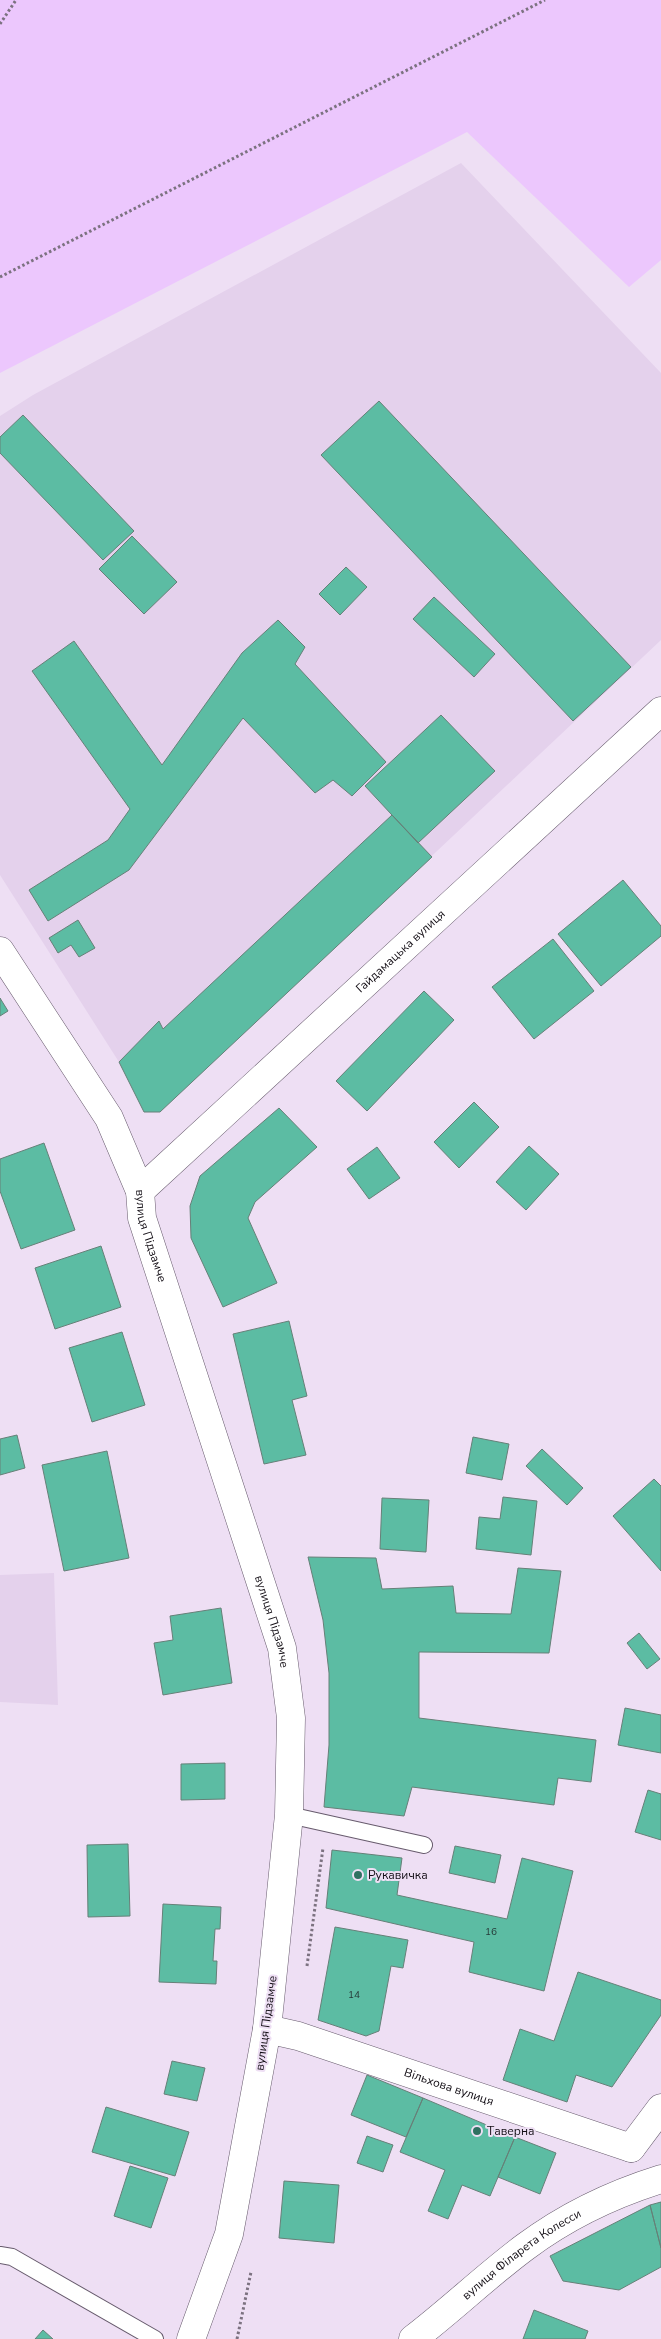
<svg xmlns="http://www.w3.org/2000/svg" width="661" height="2339" font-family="'Nunito Sans',sans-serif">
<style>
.built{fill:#e4d1ec}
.green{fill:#ecc7fd}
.building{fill:#5cbca3;stroke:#668078}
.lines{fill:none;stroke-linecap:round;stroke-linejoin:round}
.service-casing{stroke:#675b6d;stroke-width:18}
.minor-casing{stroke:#675b6d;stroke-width:29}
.secondary-casing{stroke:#675b6d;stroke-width:29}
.path{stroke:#7c7280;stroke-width:3;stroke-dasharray:2.5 2.5;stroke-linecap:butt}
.service{stroke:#fff;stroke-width:16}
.minor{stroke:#fff;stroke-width:28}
.secondary{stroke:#fff;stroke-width:28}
.poi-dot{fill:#307161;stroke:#eedff4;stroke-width:2}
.labels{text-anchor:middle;stroke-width:4;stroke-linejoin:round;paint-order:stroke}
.number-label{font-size:10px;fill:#253a38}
.street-label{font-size:12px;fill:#130e15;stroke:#eedff4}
.poi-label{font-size:12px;fill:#130e15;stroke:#eedff4;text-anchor:start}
</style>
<rect width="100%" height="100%" fill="#eedff4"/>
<path class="built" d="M461 163 661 373V640L160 1112H144L119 1062 0 875V416L33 395Z
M54 1573 58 1705 0 1702V1575Z"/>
<path class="green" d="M0 0H661V260L629 287 467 132 0 373Z"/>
<path class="building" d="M379 401 631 667 573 721 321 455Z
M23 415 134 531 103 560 0 453V437Z
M132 536 177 582 144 614 99 569Z
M346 567 367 587 340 615 319 594Z
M434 597 495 654 474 677 413 619Z
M278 620 305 647 295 664 386 762 352 796 333 780 315 793 243 718 129 870 48 921 29 890 108 840 130 809 32 671 74 641 162 765 242 653Z
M441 715 495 771 418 843 365 786Z
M392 815 432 857 160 1112H144L119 1062 159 1021 163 1029Z
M623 880 661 926V936L601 986 558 934Z
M78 920 95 948 79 957 71 945 58 953 49 938Z
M553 939 594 991 534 1039 492 987Z
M424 991 454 1020 367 1111 336 1081Z
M0 998 8 1011 0 1016Z
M474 1102 499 1127 459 1168 434 1142Z
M279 1108 317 1147 255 1202 248 1218 277 1283 223 1307 191 1238 190 1206 200 1176Z
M44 1143 75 1230 21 1249 0 1191V1159Z
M529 1146 559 1174 526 1210 496 1182Z
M377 1147 400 1178 369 1199 347 1169Z
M101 1246 121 1307 55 1329 35 1268Z
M289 1321 307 1396 292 1400 306 1455 264 1464 233 1334Z
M122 1332 145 1405 92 1422 69 1348Z
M17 1435 25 1468 0 1475V1439Z
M473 1437 509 1444 502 1480 466 1473Z
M542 1449 583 1488 567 1505 526 1466Z
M107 1451 129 1558 64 1571 42 1465Z
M654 1479 661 1486V1571L613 1516Z
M503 1497 537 1501 531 1555 476 1549 479 1517 500 1519Z
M382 1498 429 1500 426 1552 380 1549Z
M308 1557 376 1558 382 1589 453 1586 456 1613 511 1614 518 1568 561 1571 549 1653 419 1652V1718L596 1740 591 1782 558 1778 554 1805 412 1787 404 1816 324 1807 329 1745V1673L323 1620Z
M221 1608 232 1683 163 1695 154 1643 173 1640 170 1616Z
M639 1633 660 1659 647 1669 627 1643Z
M625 1708 661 1715V1753L618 1745Z
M225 1763V1799L181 1800V1764Z
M648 1790 661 1794V1840L635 1832Z
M128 1844 130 1916 88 1917 87 1845Z
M455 1846 501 1855 495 1883 449 1873Z
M332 1850 402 1858 397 1895 507 1919 522 1858 573 1871 544 1991 469 1972 474 1942 326 1908Z
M163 1904 221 1907 220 1929H215L213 1961H217L216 1984 159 1982Z
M335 1927 408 1940 403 1968 391 1966 379 2031 366 2036 318 2020Z
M578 1972 661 2000V2015L612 2087 576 2075 567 2102 503 2080 520 2029 554 2041Z
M172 2061 205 2068 197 2101 164 2094Z
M367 2075 423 2098 406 2137 351 2115Z
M423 2098 515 2137 490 2196 462 2185 448 2219 428 2211 445 2170 400 2152Z
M106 2107 189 2132 175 2176 92 2152Z
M367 2136 393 2145 383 2172 357 2163Z
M515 2137 556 2153 540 2194 498 2177Z
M130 2166 168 2178 151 2228 114 2216Z
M284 2181 339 2185 334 2243 279 2238Z
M661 2202V2248L650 2205Z
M650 2205 661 2248V2267L619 2290 563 2281 550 2256Z
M534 2310 588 2331 585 2339H523Z
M43 2330 53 2339H35Z"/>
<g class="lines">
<g class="service-casing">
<path id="service" d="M289 1815 424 1845
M0 2255 12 2257 155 2339"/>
</g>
<g class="minor-casing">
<g id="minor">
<path id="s1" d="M0 951 109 1118 140 1191 142 1218 282 1648 291 1718 289 1815 267 2029 229 2234 191 2339"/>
<path id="s2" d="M140 1191 661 711"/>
<path id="s3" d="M267 2029 298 2036 631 2148"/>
<path d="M631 2148 661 2108"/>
</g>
</g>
<g class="secondary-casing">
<g id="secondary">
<path id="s4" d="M413 2339C451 2310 486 2276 525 2247 565 2217 613 2194 661 2179"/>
</g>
</g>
<path class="path" d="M0 24 16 0
M0 277 545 0
M307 1966 323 1848
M237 2339 251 2272"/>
<use href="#service" class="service"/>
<use href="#minor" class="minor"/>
<use href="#secondary" class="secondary"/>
</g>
<g class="poi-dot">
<circle cx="358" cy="1875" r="5"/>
<circle cx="477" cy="2131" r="5"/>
</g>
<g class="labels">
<g class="number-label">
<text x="491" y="1935">16</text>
<text x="354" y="1998">14</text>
</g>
<g class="street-label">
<text dy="4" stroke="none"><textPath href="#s2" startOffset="354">Гайдамацька вулиця</textPath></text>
<text dy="4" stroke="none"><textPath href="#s1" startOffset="325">вулиця Підзамче</textPath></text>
<text dy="4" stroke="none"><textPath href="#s1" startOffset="730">вулиця Підзамче</textPath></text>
<text transform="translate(266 2023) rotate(-82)" y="4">вулиця Підзамче</text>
<text dy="4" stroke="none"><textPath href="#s3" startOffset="191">Вільхова вулиця</textPath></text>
<text dy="4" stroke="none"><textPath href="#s4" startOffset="138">вулиця Філарета Колесси</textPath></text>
</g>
<g class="poi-label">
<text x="368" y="1879">Рукавичка</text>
<text x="487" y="2135">Tаверна</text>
</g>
</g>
</svg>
